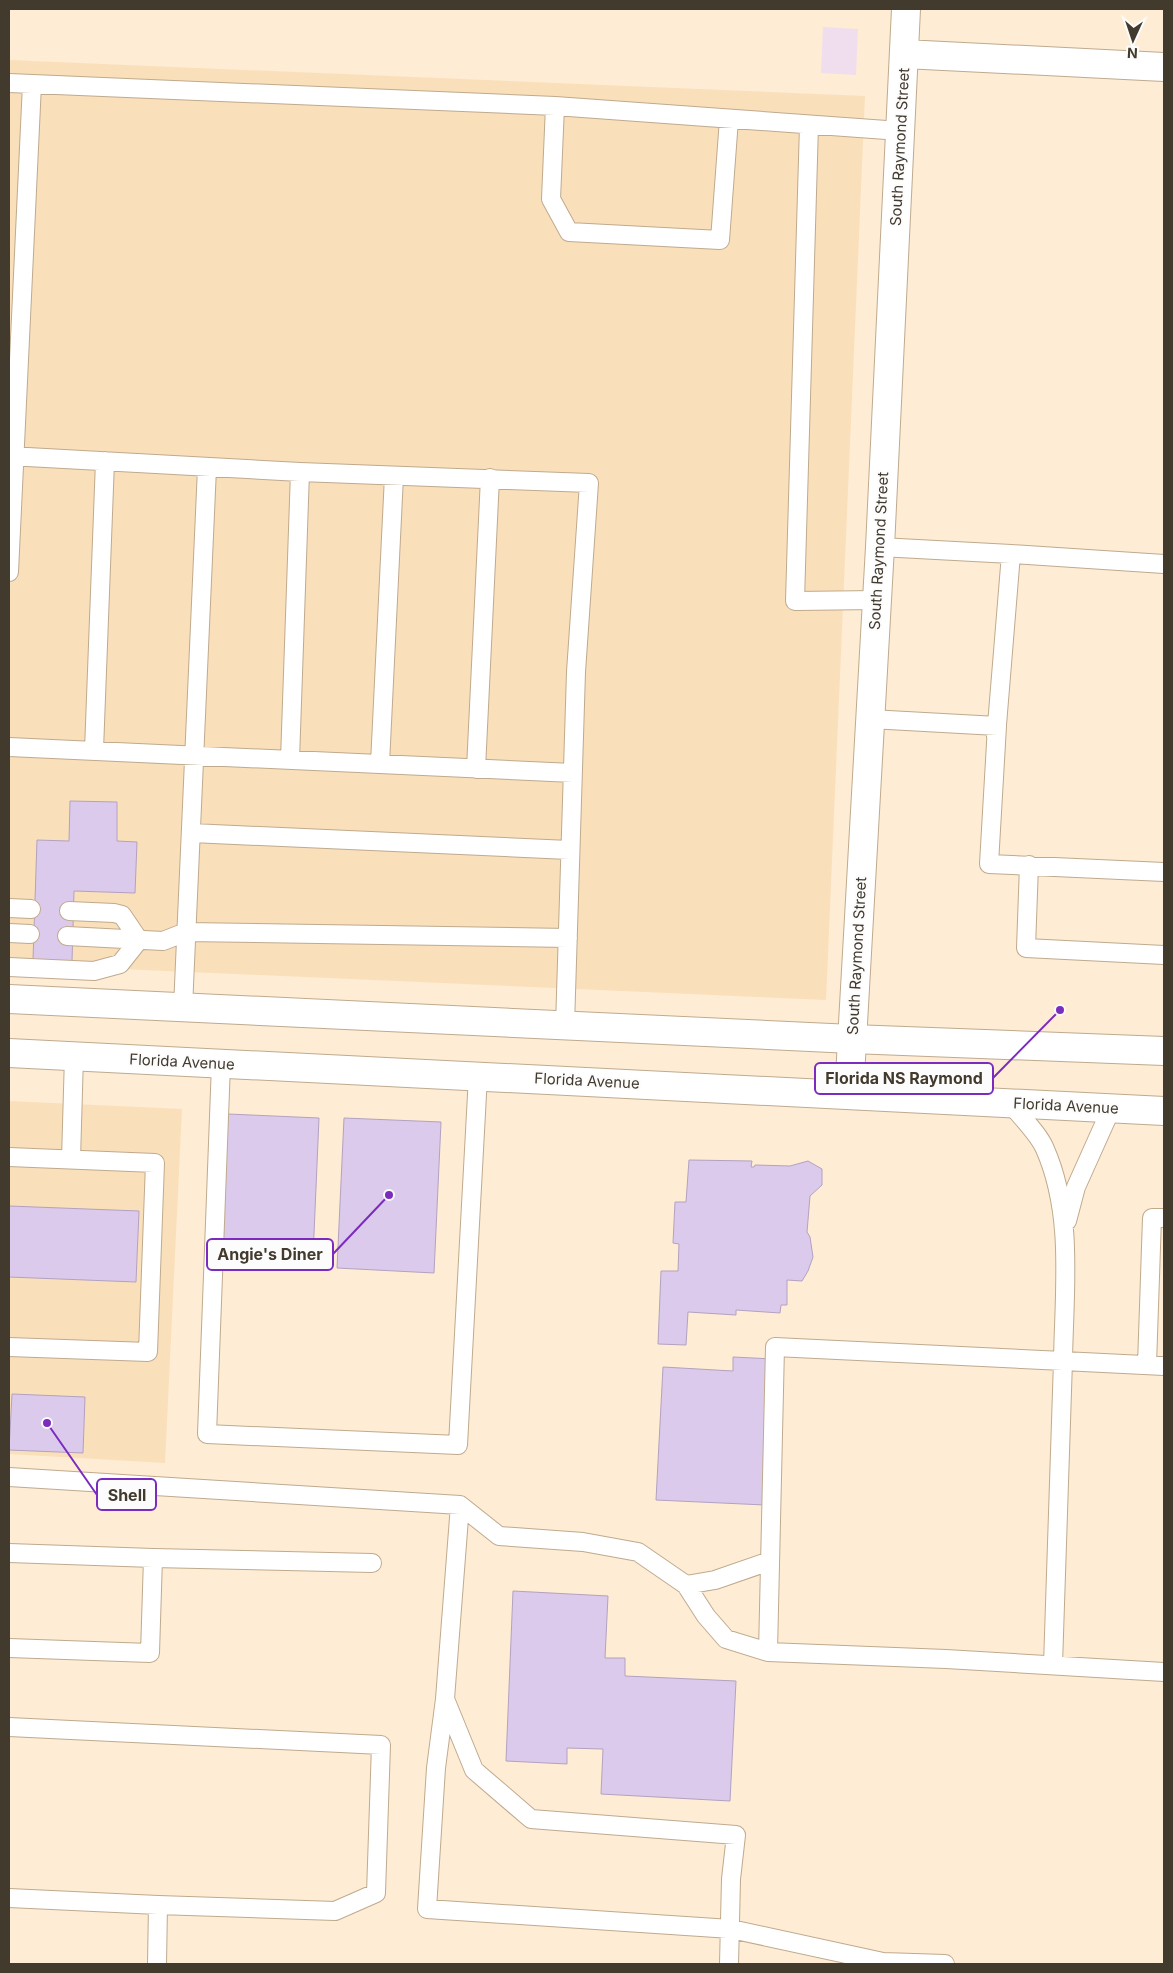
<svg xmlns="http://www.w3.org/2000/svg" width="1173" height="1973" font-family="Inter,sans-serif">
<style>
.built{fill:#fadfbb}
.industrial{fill:#f0deef}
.building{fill:#dccaec;stroke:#b2a2bf}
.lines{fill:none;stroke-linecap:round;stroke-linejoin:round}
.service-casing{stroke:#bfaa8e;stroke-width:20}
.minor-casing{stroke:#bfaa8e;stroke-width:30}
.primary-casing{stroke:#bfaa8e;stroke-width:30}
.service{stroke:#fff;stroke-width:18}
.minor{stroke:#fff;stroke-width:28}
.primary{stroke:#fff;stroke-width:28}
.labels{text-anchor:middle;stroke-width:4;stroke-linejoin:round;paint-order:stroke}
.street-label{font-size:15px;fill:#433a2e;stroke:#fcfcfc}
.leader{fill:none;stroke:#7b2cbf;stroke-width:2}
.callout-dot{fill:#7b2cbf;stroke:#fcfcfc;stroke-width:2}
.callout{fill:#fcfcfc;stroke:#7b2cbf;stroke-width:2}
.callout-label{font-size:16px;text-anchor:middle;font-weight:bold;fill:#433a2e}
</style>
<rect width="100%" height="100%" fill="#feecd4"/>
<path class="built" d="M9 60 865 96 826 1000 9 964Z
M9 1101 182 1109 165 1463 9 1454Z"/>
<path class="industrial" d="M823 27 858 29 856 75 821 73Z"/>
<path class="building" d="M70 801 117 802V841L137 842 135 893 74 891 72 961 33 960 37 840 69 841Z
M228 1114 319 1118 313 1257 265 1255V1266L222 1265Z
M344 1118 441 1122 434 1273 337 1268Z
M689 1160 752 1161 751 1167H754L755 1165 790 1166 808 1161 822 1169V1185L810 1196 807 1232 810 1237 813 1257 808 1271 802 1281 787 1280V1305H781L780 1313 736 1310V1315L688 1312 686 1345 658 1344 661 1271H678L679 1244 673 1243 675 1202H686Z
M9 1206 139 1211 136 1282 9 1277Z
M733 1357 773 1359 765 1505 656 1500 663 1367 733 1371Z
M12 1394 85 1397 83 1453 9 1450Z
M513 1591 608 1596 605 1658H625V1676L736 1681 730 1801 601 1794 603 1749 567 1748V1764L506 1761Z"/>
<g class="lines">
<g class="service-casing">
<path id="service" d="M9 83 555 106 900 131
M555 106 551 199 569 232 720 240 729 119
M809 125 795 601 877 600
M9 456 300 472 589 483 576 672 565 1026
M880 547 1011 554 996 737
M1011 554 1164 564
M9 572 32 84
M870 719 997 726 989 864 1164 872
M9 747 573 773
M94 750 105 461
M290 760 300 472
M380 764 394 476
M476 769 490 478
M192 833 569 850
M1029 865 1026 948 1164 955
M9 908 31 909
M9 933 30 934
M67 936 163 941 186 932 568 938
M9 967 94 971 120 964 139 940 122 915 114 913 69 911
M183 1008 207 468
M221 1064 207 1434 458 1445 478 1076
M1010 1103C1020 1116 1039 1134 1045 1149 1074 1215 1064 1291 1063 1361L1164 1366
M9 1157 155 1163 148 1352 9 1347
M71 1159 74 1056
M1067 1221 1076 1187 1111 1109
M1147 1365 1152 1218H1164
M9 1477 460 1505 499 1536 583 1542 638 1552 686 1585 706 1616 726 1639 768 1652
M460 1505 445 1699 474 1770 531 1819 736 1835 731 1879 729 1964
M9 1553 153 1558 372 1563
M686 1585 715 1580 770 1561
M9 1648 150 1653 153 1558
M1053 1665 1063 1361 775 1347 768 1652 946 1659 1164 1672
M445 1699 436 1768 427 1909 731 1929 883 1962 945 1964
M9 1727 381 1745 376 1893 335 1911 158 1905 9 1898
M157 1964 158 1905"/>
</g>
<g class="minor-casing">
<path id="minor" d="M904 54 1164 67
M849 1094 880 547 906 9"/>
</g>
<g class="primary-casing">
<path id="primary" d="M9 999 852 1039 1164 1051
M9 1053 1164 1111"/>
</g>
<use href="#service" class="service"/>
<use href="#minor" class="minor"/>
<use href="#primary" class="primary"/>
</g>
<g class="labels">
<g class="street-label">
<text transform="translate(900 147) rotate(-87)" y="5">South Raymond Street</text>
<text transform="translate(879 551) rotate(-87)" y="5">South Raymond Street</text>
<text transform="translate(857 956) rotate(-87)" y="5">South Raymond Street</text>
<text transform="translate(182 1062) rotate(3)" y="5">Florida Avenue</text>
<text transform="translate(587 1081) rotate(3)" y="5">Florida Avenue</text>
<text transform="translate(1066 1106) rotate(3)" y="5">Florida Avenue</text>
</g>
</g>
<path class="leader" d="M1060 1010L993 1078M389 1195L333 1254M47 1423L97 1495"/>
<g class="callout-dot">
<circle cx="1060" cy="1010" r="5"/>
<circle cx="389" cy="1195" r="5"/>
<circle cx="47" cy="1423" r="5"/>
</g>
<g class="callout">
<rect x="815" y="1063" width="178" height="31" rx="5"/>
<rect x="207" y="1239" width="126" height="31" rx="5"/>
<rect x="97" y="1479" width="59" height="31" rx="5"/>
</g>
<g class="callout-label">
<text x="904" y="1084">Florida NS Raymond</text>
<text x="270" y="1260">Angie's Diner</text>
<text x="127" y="1501">Shell</text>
</g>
<rect width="1173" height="1973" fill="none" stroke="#433a2e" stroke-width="20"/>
<g transform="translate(1133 40) rotate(183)" stroke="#fcfcfc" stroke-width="4" paint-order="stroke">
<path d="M0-4L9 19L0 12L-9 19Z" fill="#433a2e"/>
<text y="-8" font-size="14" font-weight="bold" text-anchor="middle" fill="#433a2e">N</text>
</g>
</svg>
